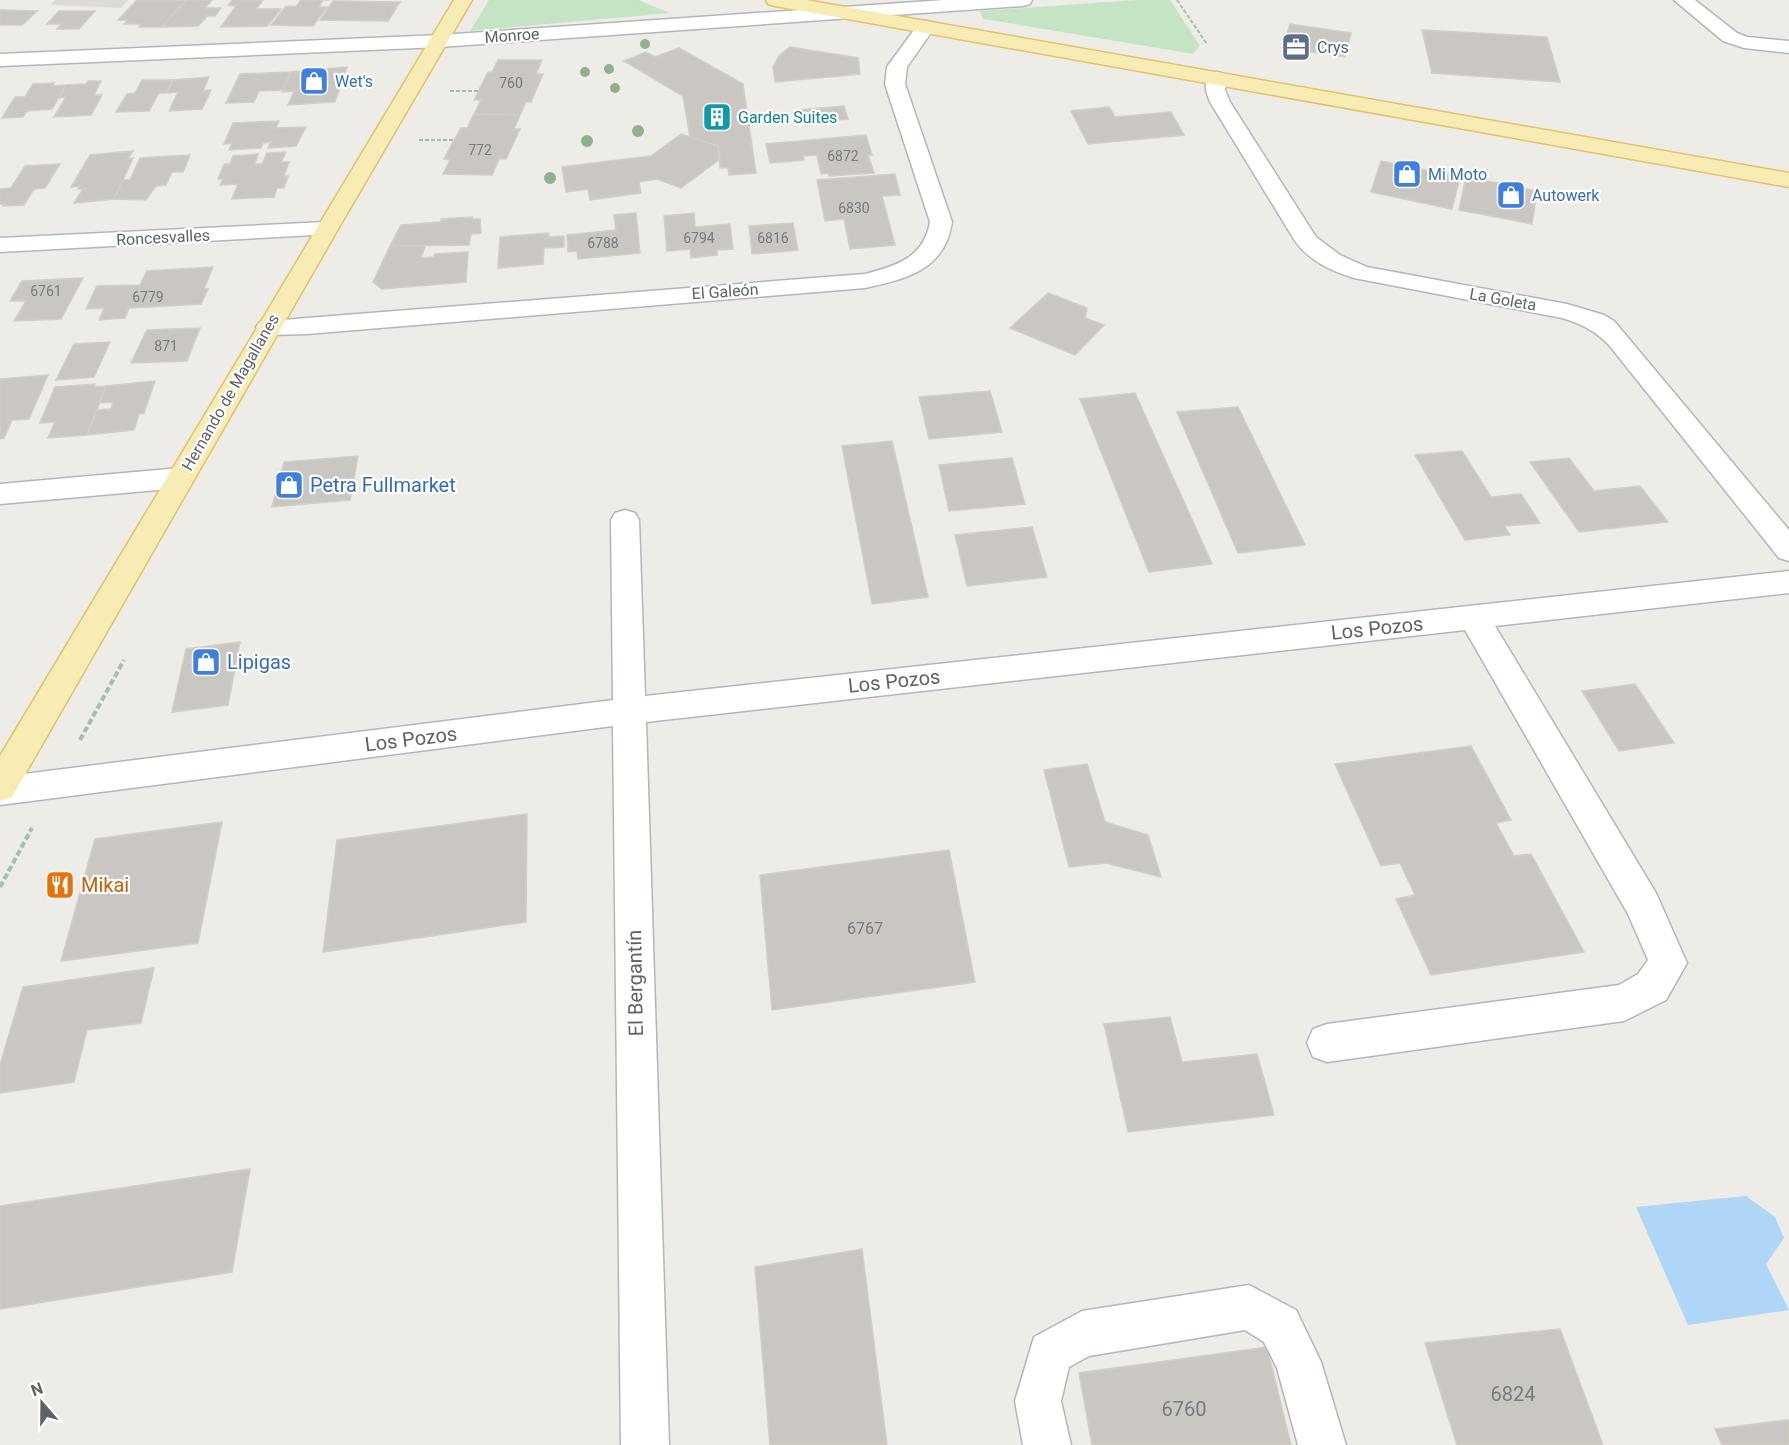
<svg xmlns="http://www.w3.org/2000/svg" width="1789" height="1445" font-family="Roboto,sans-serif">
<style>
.education{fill:#dedbd4}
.green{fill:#c5e3c5}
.water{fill:#aed6f6}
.building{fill:#cac7c2;stroke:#d2cec5;stroke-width:1.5}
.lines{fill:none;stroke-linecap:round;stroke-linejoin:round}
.minor-casing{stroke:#b3b6b9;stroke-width:3}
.major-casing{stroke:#e3c26a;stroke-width:3}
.path-far1{stroke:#9fc3aa;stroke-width:2;stroke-dasharray:4 2;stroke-linecap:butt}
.path{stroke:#9fc3aa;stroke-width:4;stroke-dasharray:6 3;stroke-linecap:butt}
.minor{fill:#fff;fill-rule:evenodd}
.major{fill:#f7ecb3;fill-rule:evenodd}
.tree{fill:#8eb28c}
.labels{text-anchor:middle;stroke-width:4.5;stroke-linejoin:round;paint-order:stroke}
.far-number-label{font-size:14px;fill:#797a7c}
.far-street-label{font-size:16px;fill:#5e6165;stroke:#fff}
.far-service-label{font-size:16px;fill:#4e5e75;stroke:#fff;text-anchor:start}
.far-shop-label{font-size:16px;fill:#366cbe;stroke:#fff;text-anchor:start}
.far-culture-label{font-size:16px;fill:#0d838f;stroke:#fff;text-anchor:start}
.number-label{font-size:16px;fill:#797a7c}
.shop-label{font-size:20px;fill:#366cbe;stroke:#fff;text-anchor:start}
.street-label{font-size:20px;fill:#5e6165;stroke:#fff}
.food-label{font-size:20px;fill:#c56008;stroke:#fff;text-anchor:start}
.near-number-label{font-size:20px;fill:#797a7c}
</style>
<rect width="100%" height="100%" fill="#eeece6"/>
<path class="education" d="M55 0H128L121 8 50 5Z"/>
<path class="green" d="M489 0H638L670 13 470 31Z
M1136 0H1170L1200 46 1193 54 983 19 980 11Z"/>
<path class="water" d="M1746 1196 1775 1217 1784 1238 1766 1264 1789 1310 1688 1325 1636 1207Z"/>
<path class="building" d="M137 0H186L162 27H139L141 24H124L128 20H118Z
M186 0H212L205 8H221L215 16H207L198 26 162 27Z
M233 0H263L256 9H281L267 26 221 27 236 6 228 5Z
M301 0H330H323L319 7H327L313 26 271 25 286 6 296 7Z
M333 1 400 2 388 21 320 20Z
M0 10 37 11 22 25H0Z
M59 11H95L79 29H57L62 24H47Z
M1290 24 1351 33 1345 57 1283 48Z
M1422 30 1547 37 1560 82 1432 73Z
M790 47 858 58 860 74 775 82 773 67 779 56Z
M679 48 743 84 756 173 729 175 728 168H720L718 146 690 137 683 96 624 61 646 52 655 57Z
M498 60H542L536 74H543L531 102H526L520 115 474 114 481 100H474L488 72H492Z
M347 67 335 102 288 105 294 91 282 92 291 72Z
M291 72 283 90 259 91 254 102 226 103 240 74Z
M209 77 203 91 211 90 202 109 169 111 178 92 167 93 173 80Z
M142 80H173L167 93H159L149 111 116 112 127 94 135 93Z
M88 81H101L94 95H102L91 115 54 117 66 97 59 98 66 85 86 84Z
M54 83 52 86 66 85 52 109 27 111 23 117 2 118 15 97H25L33 84Z
M844 106 848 119 802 123 798 110Z
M1109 107 1115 117 1171 112 1184 135 1088 144 1071 111Z
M474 114 520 115 514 129H520L506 159H499L492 175 443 174 450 160 444 159 454 140 461 128H467Z
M279 121 276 128 306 127 296 146 268 148 271 142 263 143 261 148 229 150 232 143 224 144 233 123Z
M681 134 718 146 720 159 681 188 657 179 639 182 641 193 590 200 588 189 566 192 562 167 651 156Z
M866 135 872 155H868L874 173 829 176 828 173 821 174 817 155 803 156 804 160 770 163 766 144Z
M133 151 128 159 133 158 114 199 74 203 83 189H78L80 186 71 187 90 155Z
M286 152 281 162H289L284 176H288L284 188H277L274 197 232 199 238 184 220 185 223 179H218L224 164H230L233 156 258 154 255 164H262L267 153Z
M190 155 183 172H172L166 185 156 186 146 200 114 199 123 180H130L140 158Z
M1381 161 1460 177 1452 209 1371 192Z
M60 164 45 188 34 189 24 205 3 206 5 204H0V189L11 188 25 166Z
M895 174 900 195 882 196 895 245 850 249 844 219 825 221 817 180Z
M1466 177 1537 191 1532 224 1459 210Z
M636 213 640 253 578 259 577 251 568 252 567 235 616 230 614 215Z
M694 213 695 227 730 224 733 249 717 250V255L691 258 690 249 667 251 664 216Z
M472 217 473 219H480L481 233 471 234 469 245 390 246 401 225 441 222V219Z
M793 223 798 250 752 254 749 226Z
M549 233 548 237 564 236V247L544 248 543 264 498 268 500 237Z
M390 246H425L421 258 434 257 435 254 468 252 466 282 382 289 373 282Z
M213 267 204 289H208L201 304 129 308 125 318 99 320 104 308 86 309 97 286 140 285 147 271Z
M83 278 61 319 14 321 26 301H10L22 281Z
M1048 293 1087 308 1085 318 1104 325 1075 355 1010 328Z
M200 328 187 361 131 363 147 330Z
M110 342 94 377 56 380 74 344Z
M48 375 29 419 12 420 4 438 0 439V379Z
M155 381 144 413 139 414 134 430 87 435 96 410 111 409 113 402 100 403 106 386Z
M95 384 94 387 106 386 87 435 48 438 55 422 40 423 55 387Z
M990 391 1002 432 929 439 919 397Z
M1135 393 1212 564 1149 572 1080 399Z
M1238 407 1305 545 1238 553 1177 412Z
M892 441 928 597 872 604 842 446Z
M1462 451 1491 497 1521 494 1540 523 1504 526 1510 535 1465 540 1415 455Z
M358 456 350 500 272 507 284 462Z
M1012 458 1025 504 949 511 939 465Z
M1569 458 1594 491 1640 486 1668 522 1579 532 1530 462Z
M1032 527 1047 577 967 586 955 535Z
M240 642 228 705 172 712 186 649Z
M1635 684 1674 743 1619 751 1582 691Z
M1471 746 1511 820 1496 823 1514 856 1531 854 1584 952 1431 975 1396 899 1415 895 1400 863 1381 866 1335 764Z
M1087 764 1105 822 1148 835 1161 877 1106 863 1069 867 1044 770Z
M527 814 526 922 323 952 337 840Z
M222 822 198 943 61 961 95 839Z
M949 850 975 982 772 1010 760 875Z
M154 968 141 1023 87 1030 74 1082 0 1093V1065L23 987Z
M1170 1017 1182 1062 1257 1054 1274 1115 1128 1132 1104 1024Z
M250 1169 232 1272 0 1309V1206Z
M862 1249 887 1445H770L755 1267Z
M1560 1329 1603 1445H1457L1425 1343Z
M1267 1347 1291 1445H1092L1079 1373Z
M1787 1420H1789V1445H1722L1715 1429Z"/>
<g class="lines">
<g class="minor-casing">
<path id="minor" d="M944 0H1032L1030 4 1023 6 440 47 0 66V54L440 35Z
M1674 0H1695L1737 33 1747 37 1789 41V53L1744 48 1723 41Z
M926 21 933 23 935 27 907 67 905 84 952 222C945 270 906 279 865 288L307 334 269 335 260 332 256 327 260 322 307 318 865 274C897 266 924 257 930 222L885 84 887 67 919 23Z
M1217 72 1224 74 1227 78 1225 90 1230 102 1316 237 1340 255 1367 267 1567 304 1604 315 1614 321 1789 530V561L1779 558 1609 345C1594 330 1582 324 1562 318L1354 278C1332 271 1309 261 1295 241L1210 102C1206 92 1203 84 1210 74Z
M326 222 334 224 338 229 334 234 0 252V238Z
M180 468 190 471 194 478 190 485 180 488 0 504V484Z
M625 510 635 513 639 520 645 696 1789 571V593L1495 626 1656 893 1687 963 1666 1000 1624 1021 1327 1062 1313 1057 1307 1043 1313 1029 1327 1024 1619 985 1638 974 1648 960 1628 914 1465 630 646 722 669 1445H621L613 726 0 805V777L613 700 611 520 615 513Z
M1249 1285 1296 1310 1321 1362 1346 1445H1298L1277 1368 1264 1342 1245 1330 1089 1356 1069 1367 1061 1401 1071 1445H1023L1015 1401 1034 1337 1082 1311Z"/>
</g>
<g class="major-casing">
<path id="major" d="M454 0H472L338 229 12 797 0 801V756Z
M766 0H806L1789 173V187L775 6 768 4Z"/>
</g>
<path class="path-far1" d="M1177 0 1207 44
M450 91H479
M419 140H454"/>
<path class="path" d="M80 740 124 660
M0 887 32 828"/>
<use href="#minor" class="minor"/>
<use href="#major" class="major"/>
</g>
<g class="tree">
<circle cx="645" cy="44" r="5"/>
<circle cx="609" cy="69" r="5"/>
<circle cx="585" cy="72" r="5"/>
<circle cx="615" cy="88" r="5"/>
<circle cx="638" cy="131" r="6"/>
<circle cx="587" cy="141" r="6"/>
<circle cx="550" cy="178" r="6"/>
</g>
<defs>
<g id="office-square" transform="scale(1.5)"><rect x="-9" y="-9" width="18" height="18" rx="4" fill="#5c6f8a" stroke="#fff"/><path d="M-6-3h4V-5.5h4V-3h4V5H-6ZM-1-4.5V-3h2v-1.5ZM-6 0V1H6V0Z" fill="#fff"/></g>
<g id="shop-square" transform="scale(1.5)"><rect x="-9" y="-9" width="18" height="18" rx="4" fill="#3f7fe0" stroke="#fff"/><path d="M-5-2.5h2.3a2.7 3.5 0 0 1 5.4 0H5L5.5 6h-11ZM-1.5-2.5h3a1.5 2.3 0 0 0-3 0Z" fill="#fff"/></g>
<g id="building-square" transform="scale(1.5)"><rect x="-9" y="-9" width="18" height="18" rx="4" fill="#0f9aa8" stroke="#fff"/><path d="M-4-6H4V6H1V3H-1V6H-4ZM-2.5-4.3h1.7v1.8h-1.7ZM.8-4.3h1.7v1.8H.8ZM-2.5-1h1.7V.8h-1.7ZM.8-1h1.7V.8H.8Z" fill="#fff"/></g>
<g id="restaurant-square" transform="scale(1.5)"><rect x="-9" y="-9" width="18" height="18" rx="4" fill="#e8710a" stroke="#fff"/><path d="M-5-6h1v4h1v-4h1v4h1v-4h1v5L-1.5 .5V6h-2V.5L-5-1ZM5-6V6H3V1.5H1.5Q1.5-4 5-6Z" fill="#fff"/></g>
</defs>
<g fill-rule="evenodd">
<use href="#office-square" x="1296" y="47"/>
<use href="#shop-square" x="314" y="81"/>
<use href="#building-square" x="717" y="117"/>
<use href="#shop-square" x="1407" y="174"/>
<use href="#shop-square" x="1511" y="195"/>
<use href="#shop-square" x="289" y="485"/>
<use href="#shop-square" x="206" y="662"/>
<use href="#restaurant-square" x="60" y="885"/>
</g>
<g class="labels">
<g class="far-number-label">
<text x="511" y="88">760</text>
<text x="480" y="155">772</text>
<text x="843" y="161">6872</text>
<text x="854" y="213">6830</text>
<text x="699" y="243">6794</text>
<text x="773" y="243">6816</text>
<text x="603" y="248">6788</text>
<text x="46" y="296">6761</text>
<text x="148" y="302">6779</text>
<text x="166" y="351">871</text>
</g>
<g class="far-street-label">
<text transform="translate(512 35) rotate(-4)" y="6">Monroe</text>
<text transform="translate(163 237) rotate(-3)" y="6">Roncesvalles</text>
<text transform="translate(725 291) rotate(-4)" y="6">El Galeón</text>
<text transform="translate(1503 299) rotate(10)" y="6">La Goleta</text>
<text transform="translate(230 392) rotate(-60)" y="6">Hernando de Magallanes</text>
</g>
<g class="far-service-label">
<text x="1317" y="53">Crys</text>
</g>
<g class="far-shop-label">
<text x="335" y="87">Wet's</text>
<text x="1428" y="180">Mi Moto</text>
<text x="1532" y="201">Autowerk</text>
</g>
<g class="far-culture-label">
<text x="738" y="123">Garden Suites</text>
</g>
<g class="number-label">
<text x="865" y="934">6767</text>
</g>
<g class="shop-label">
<text x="310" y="492">Petra Fullmarket</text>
<text x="227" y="669">Lipigas</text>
</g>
<g class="street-label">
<text transform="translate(1377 628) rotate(-6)" y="7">Los Pozos</text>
<text transform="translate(894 681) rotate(-6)" y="7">Los Pozos</text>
<text transform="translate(411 739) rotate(-7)" y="7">Los Pozos</text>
<text transform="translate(635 983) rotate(-91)" y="7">El Bergantín</text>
</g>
<g class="food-label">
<text x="81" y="892">Mikai</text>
</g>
<g class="near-number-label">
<text x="1513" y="1401">6824</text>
<text x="1184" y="1416">6760</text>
</g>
</g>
<g transform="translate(42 1403) rotate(340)" stroke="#ffffff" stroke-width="4.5" paint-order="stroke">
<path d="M0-4.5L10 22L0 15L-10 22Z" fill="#5e6165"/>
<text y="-9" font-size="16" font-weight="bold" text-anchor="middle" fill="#5e6165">N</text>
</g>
</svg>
